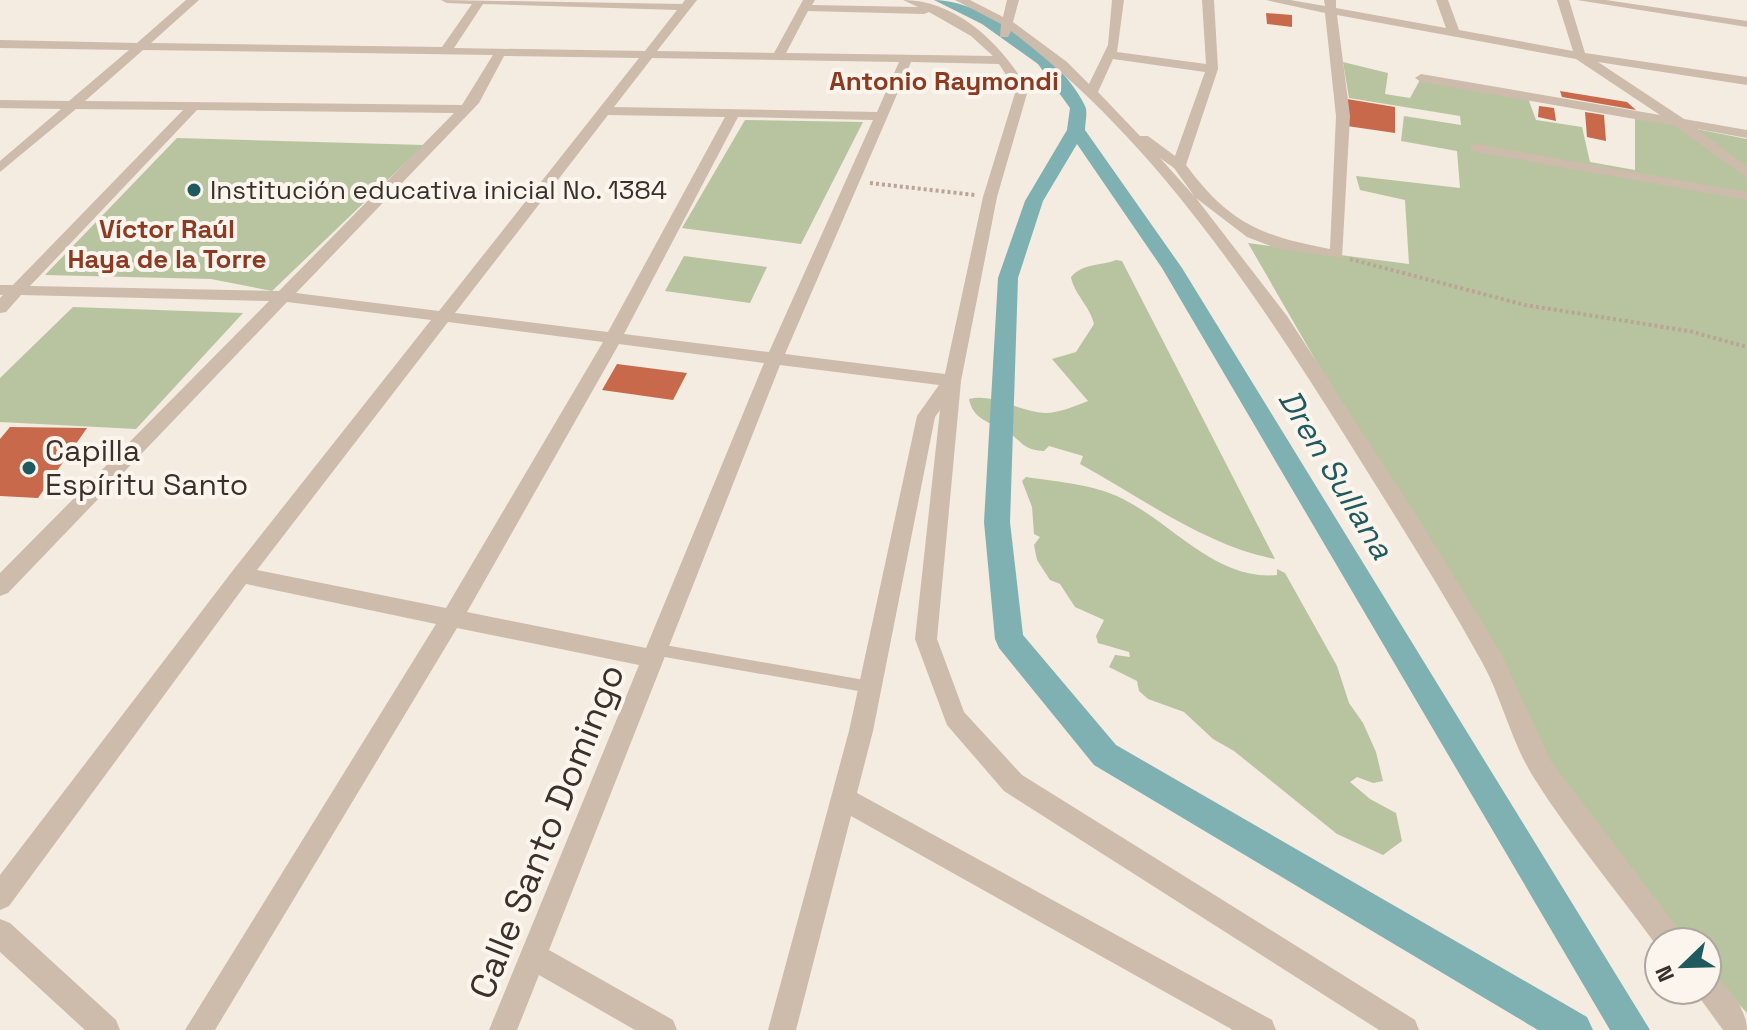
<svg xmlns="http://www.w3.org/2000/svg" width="1747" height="1030" font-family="'Space Grotesk',sans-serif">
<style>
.green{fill:#b8c4a0}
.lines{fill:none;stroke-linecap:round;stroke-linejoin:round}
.canal{fill:#7fb0b2;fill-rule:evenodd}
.building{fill:#c8694b}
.path{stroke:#b9a596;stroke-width:4;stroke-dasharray:3 3;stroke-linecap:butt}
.service{fill:#cdbbac;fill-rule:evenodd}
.minor{fill:#cdbbac;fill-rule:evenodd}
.poi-dot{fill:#1f5a5e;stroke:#fbf5ee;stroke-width:3}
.labels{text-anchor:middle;stroke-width:8;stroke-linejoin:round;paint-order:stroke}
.far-neighbourhood-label{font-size:26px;font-weight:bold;fill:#8c3b22;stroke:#fbf5ee}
.far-poi-label{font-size:26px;fill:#3b302b;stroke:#fbf5ee;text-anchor:start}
.poi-label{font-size:30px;fill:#3b302b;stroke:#fbf5ee;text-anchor:start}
.water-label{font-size:32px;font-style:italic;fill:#1f5a5e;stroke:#fbf5ee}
.near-street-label{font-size:36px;fill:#3b302b;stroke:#fbf5ee}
</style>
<rect width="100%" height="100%" fill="#f4ebe1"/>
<path class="green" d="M1343 62 1388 73 1385 94 1410 98 1421 78 1528 98 1536 120 1582 127 1590 162 1635 170V117L1747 139V1013L1707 970V942H1680L1549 765 1248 243 1409 264 1405 200 1360 190 1356 176 1460 188 1457 151 1401 141 1404 116 1461 125 1460 116 1349 98Z
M745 120 863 122 801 244 682 228Z
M177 138 424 145 272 291 211 279 45 275Z
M684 256 767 267 750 303 665 291Z
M1116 260 1122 261 1275 559C1206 546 1142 498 1080 464L1083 456 1049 446 1044 451C1021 450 1022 440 1006 431 990 422 973 420 969 399 993 393 1020 412 1045 413 1059 413 1075 406 1088 401L1052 359 1076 352 1094 324C1090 306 1074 294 1071 277 1083 263 1101 266 1116 260Z
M73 307 243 313 136 429 0 422V378Z
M1026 477C1058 482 1094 484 1123 499 1173 524 1217 581 1277 575V569L1285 573 1337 666 1349 703 1363 723 1376 752 1383 781 1373 783 1357 777 1350 782 1370 799 1396 813 1402 841 1383 855 1337 834 1234 751 1213 739 1184 712 1148 699 1139 691 1137 681 1109 667 1115 655 1130 657 1129 652 1098 643 1096 636 1104 620 1075 607 1060 584 1050 580 1037 560 1034 545 1040 537 1034 534 1032 507 1022 481Z"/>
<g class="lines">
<path class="canal" d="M934 0C985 0 1063 59 1085 106 1088 112 1085 123 1085 130L1182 268 1650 1030H1610L1162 268 1077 144 1043 201 1018 278 1010 522 1023 635 1116 745 1587 1017 1593 1030H1538L1094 765 999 648 995 639 984 522 998 278 1025 201 1067 130 1070 108 1038 64 982 24Z"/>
</g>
<path class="building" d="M1266 13 1292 15V27L1267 24Z
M1560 91 1627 102 1636 110 1562 97Z
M1347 99 1395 107V133L1347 126Z
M1539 106 1554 108 1556 121 1538 117Z
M1585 112 1604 115 1606 141 1587 137Z
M617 364 687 373 673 400 602 390Z
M10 427 87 428 38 498 0 496V439Z"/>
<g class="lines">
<path class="path" d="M870 183 975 195
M1350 259 1525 305 1689 331 1747 347"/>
<path class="service" d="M659 644 870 681 875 683 877 687 875 691 870 693 659 656 654 654 652 650 654 646Z"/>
<path class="minor" d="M186 0H199L151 43 442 47 472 4 447 3 441 0 682 4 685 0H697L657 51 774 53 803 0H815L812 5 918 7 903 0C958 0 1004 47 1028 90L997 197 961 381 937 639 964 712 1022 775 1415 1020 1419 1030H1379L1004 791 947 725 915 639 940 410 935 417 873 731 857 793 1272 1020 1276 1030H1233L851 816 796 1030H768L849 731 917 416 939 385 780 365 549 950 673 1020 677 1030H635L539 975 517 1030H489L639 665 457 628 215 1030H185L436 624 246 584 9 906 0 910V875L234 569 431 320 287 302 8 593 0 596V573L269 301 21 295 6 312 0 313V298L3 295H0V285H13L183 110 76 109 0 172V161L61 109 0 108V100L69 101 129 50 0 48V40L137 43ZM483 4 677 10 645 51 454 48ZM808 11 924 14 929 12 971 36 993 56 786 53ZM143 50 493 55 462 105 85 101ZM504 56 639 58 439 311 296 293 479 103ZM652 58 899 62 877 112 614 107ZM911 62 999 64 1016 90 983 197 945 374 785 354ZM197 110 454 113 279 291 30 286ZM608 115 725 117 608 332 455 313ZM738 117 873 120 769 352 624 334ZM448 322 603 342 446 608 257 570ZM619 344 764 363 646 648 467 612Z
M955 0H970L1003 17 1007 0H1019L1013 22 1067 62 1089 84 1108 45 1112 0H1124L1117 52 1206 64 1202 0H1214L1218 69 1186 165C1229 223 1261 236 1330 249L1336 116 1325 13 1266 0H1290L1325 6 1324 0H1336V8L1446 28 1436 0H1448L1459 30 1573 51 1557 0H1569L1585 53 1747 77V85L1598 62 1684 119 1747 130V138L1697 129 1747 167V178L1675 126 1421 82 1415 78 1421 74 1660 115 1576 59 1337 15 1350 116 1342 258 1276 248 1247 237 1196 198 1287 316 1423 526 1501 653 1550 760 1681 932 1685 942H1659V949C1618 892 1571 837 1534 778 1511 742 1502 698 1482 662 1440 586 1393 513 1347 439 1253 289 1153 139 1011 31L1008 37H1000L1001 24ZM1113 59 1205 72 1175 156 1148 136H1140L1098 92ZM1160 158 1174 168 1195 197Z
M1577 0H1606L1747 21V27Z
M1476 144 1747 192V200L1471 151V145Z
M0 919 10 923 116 1020 120 1030H85L0 952Z
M1707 974C1727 982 1747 1009 1747 1030H1723L1694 990H1707Z"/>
</g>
<g class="poi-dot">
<circle cx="194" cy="190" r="8"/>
<circle cx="29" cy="468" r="8"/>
</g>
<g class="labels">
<g class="far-neighbourhood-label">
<text x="944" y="90">Antonio Raymondi</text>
<text x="167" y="238">Víctor Raúl<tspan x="167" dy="30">Haya de la Torre</tspan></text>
</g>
<g class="far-poi-label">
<text x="210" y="199">Institución educativa inicial No. 1384</text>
</g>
<g class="poi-label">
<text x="45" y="461">Capilla<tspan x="45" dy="34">Espíritu Santo</tspan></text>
</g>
<g class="water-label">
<text transform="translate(1336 474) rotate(59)" y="11">Dren Sullana</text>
</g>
<g class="near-street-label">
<text transform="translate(546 831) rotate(-68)" y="13">Calle Santo Domingo</text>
</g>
</g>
<g transform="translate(1683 966) rotate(247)"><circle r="38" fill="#fbf5ee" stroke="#aea6a0" stroke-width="2"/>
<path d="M0-6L14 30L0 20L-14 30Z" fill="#1f5a5e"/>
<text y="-12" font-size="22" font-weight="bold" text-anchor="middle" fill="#3b302b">N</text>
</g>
</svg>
